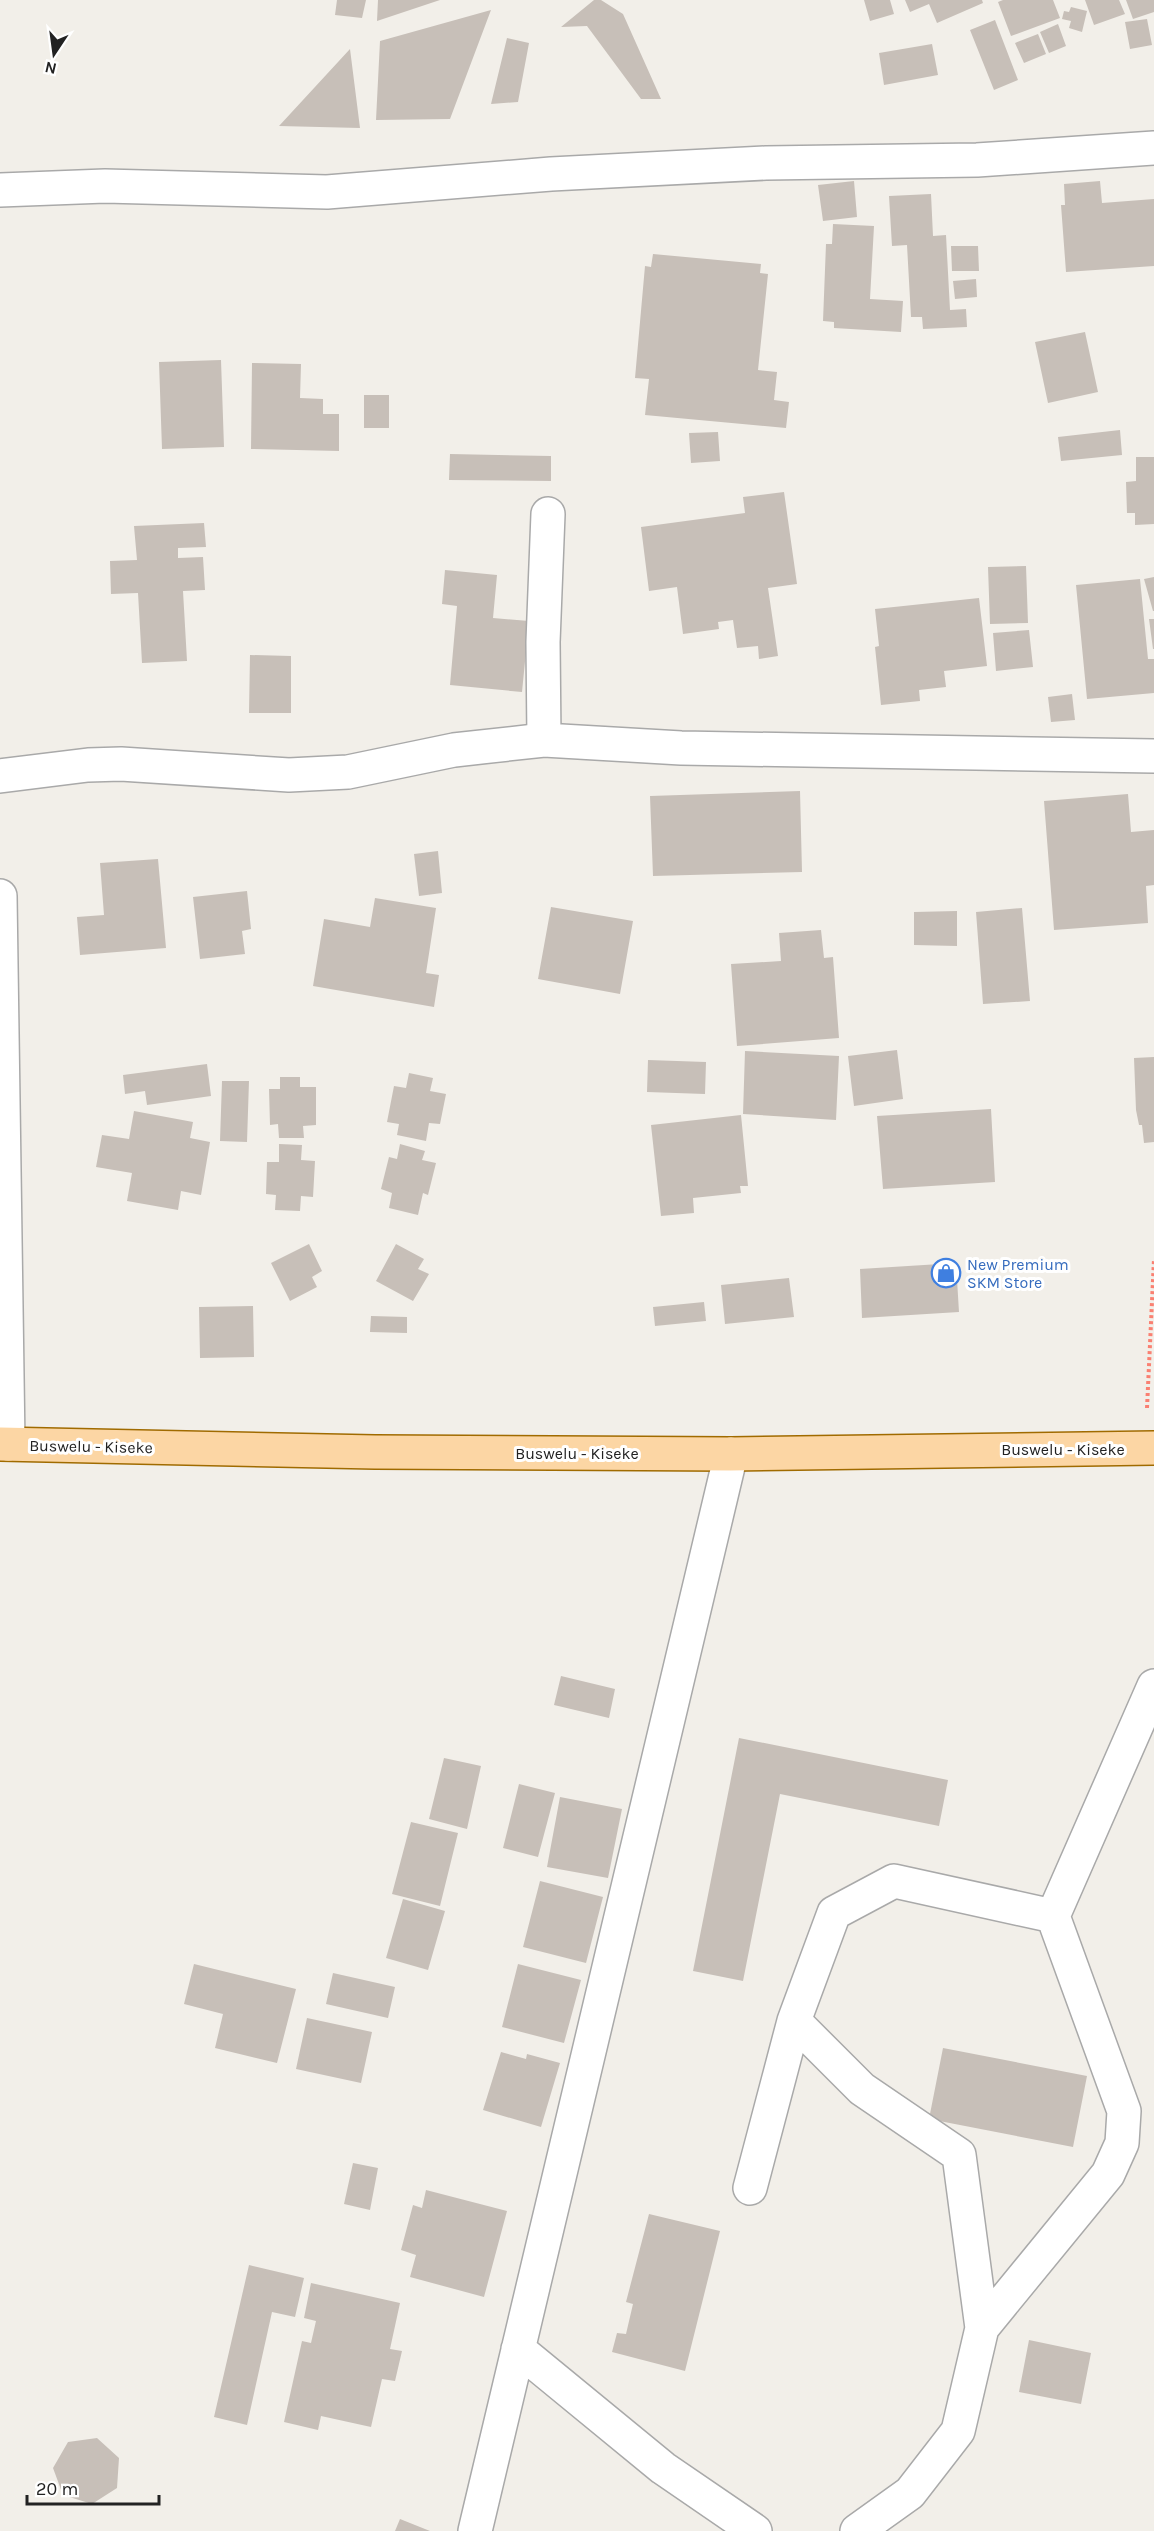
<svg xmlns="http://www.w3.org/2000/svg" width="1154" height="2531" font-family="Karla,sans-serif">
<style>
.building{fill:#c7bfb8}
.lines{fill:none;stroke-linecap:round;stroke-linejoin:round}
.minor-casing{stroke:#a9a9a9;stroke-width:36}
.major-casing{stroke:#a06b00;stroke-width:36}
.path{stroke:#fa8072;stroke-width:4;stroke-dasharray:3 3;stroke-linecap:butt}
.minor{stroke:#fff;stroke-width:33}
.major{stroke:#fcd6a4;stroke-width:33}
.labels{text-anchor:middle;stroke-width:6;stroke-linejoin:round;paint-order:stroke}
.shop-label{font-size:16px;fill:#366cbe;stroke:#fff;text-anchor:start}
.street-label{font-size:16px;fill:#222;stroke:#fff}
</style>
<rect width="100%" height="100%" fill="#f2efe9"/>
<path class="building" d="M337 0H366L362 18 335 15Z
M378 0H440L377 21Z
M594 0H601L623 14 661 99H641L587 26 561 27Z
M864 0H890L894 14 870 21Z
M905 0H982L983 3 937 23 929 4 910 12Z
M1003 0H1053L1060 18 1011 36 998 2Z
M1085 0H1119L1125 14 1094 25Z
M1126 0H1154V12L1133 19Z
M1071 7 1087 11 1082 32 1069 28 1071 21 1062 19 1064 11 1069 12Z
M491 10 450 119 376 120 380 41Z
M1147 19 1152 45 1130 49 1125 22Z
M995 20 1018 80 994 90 970 30Z
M1058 24 1066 46 1049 53 1040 32Z
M1038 34 1046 54 1024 63 1015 43Z
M507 38 529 43 518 102 491 104Z
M932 44 938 75 884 85 879 53Z
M350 49 360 128 279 126Z
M854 181 857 217 823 221 818 185Z
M1100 181 1102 203 1154 199V266L1066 272 1061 205H1065L1064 184Z
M931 194 933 236 946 235 950 310 966 309 967 327 923 329 922 317H911L907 245 892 246 889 196Z
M833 224 874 226 870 299 903 301 901 332 834 328V322L823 321 826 244H832Z
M951 246H978L979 271H952Z
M653 254 761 264 760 273 768 274 758 370 777 372 774 400 789 402 786 428 645 415 649 379 635 378 645 266 651 267Z
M976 279 977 297 955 299 953 281Z
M1085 332 1098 392 1048 403 1035 342Z
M221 360 224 447 162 449 159 362Z
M252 363 301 364 300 398 323 399V414H339V451L251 449Z
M364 395H389V428H364Z
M1120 430 1122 455 1061 461 1058 437Z
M718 432 720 461 691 463 689 433Z
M450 454 551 456V481L449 480Z
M1136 457H1154V524L1135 525V513H1127L1126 482 1136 481Z
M784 492 797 584 768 588 778 656 759 659 758 646 737 648 733 620 718 622 719 629 683 634 677 587 649 591 641 527 745 513 743 497Z
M204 523 206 547 178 548V558L203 557 205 590 183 591 187 661 142 663 138 593 111 594 110 561 137 560 134 526Z
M1026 566 1028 623 990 624 988 567Z
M445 570 497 575 493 618 529 621 522 692 450 685 457 606 442 604Z
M1154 577V611H1153L1144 579Z
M1140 579 1148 659H1154V693L1087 699 1076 585Z
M979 598 987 666 944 671 946 687 919 690 920 701 881 705 875 647 879 646 875 609Z
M1149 619H1154V649H1153Z
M1029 630 1033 667 996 671 993 633Z
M250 655 291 656V713H249Z
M1072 694 1075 720 1051 722 1048 697Z
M800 791 802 872 653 876 650 796Z
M1128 794 1131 832 1154 830V885L1146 886 1148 923 1054 930 1044 801Z
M438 851 442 893 419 896 414 854Z
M158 859 166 948 80 955 77 917 104 915 100 863Z
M247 891 251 929 242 931 245 954 200 959 193 897Z
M375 898 436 908 426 973 439 975 434 1007 313 986 324 919 370 927Z
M551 907 633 921 620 994 538 979Z
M1022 908 1030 1001 983 1004 976 912Z
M957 911V946L914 945V912Z
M821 930 824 958 833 957 839 1038 737 1046 731 964 781 961 779 933Z
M897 1050 903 1099 854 1106 848 1056Z
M745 1051 839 1056 836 1120 743 1114Z
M1154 1057V1142L1144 1143 1142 1125H1139L1136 1110 1134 1058Z
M648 1060 706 1062 705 1094 647 1092Z
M207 1064 211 1096 147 1105 145 1091 125 1094 123 1075Z
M409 1073 433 1078 430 1091 446 1094 440 1124 429 1123 426 1141 397 1135 399 1124 387 1122 394 1086 406 1088Z
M280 1077H300V1087H316V1125L303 1126 304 1138H279L278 1124 270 1125 269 1089H280Z
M222 1081H249L247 1142 220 1141Z
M991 1109 995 1182 883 1189 877 1116Z
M134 1111 193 1122 190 1138 210 1142 201 1195 181 1191 178 1210 127 1201 132 1173 96 1167 102 1135 129 1139Z
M741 1115 748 1186H740L741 1193 693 1198 694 1213 661 1216 651 1125Z
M279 1144 302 1145 301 1160 315 1161 313 1197 301 1196 300 1211 275 1210 276 1195 266 1194 267 1162H279Z
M400 1144 425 1151 422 1160 436 1163 428 1195 423 1193 418 1215 389 1208 392 1193 381 1189 389 1157 397 1159Z
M309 1244 322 1271 312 1277 317 1287 290 1301 271 1263Z
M396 1244 424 1259 418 1269 429 1274 413 1301 376 1281Z
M956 1263 959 1312 862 1318 860 1269Z
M789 1278 794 1317 725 1324 721 1285Z
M704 1302 706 1321 655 1326 653 1307Z
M253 1306 254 1357 200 1358 199 1307Z
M371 1316 407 1317V1333L370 1332Z
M561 1676 615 1689 609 1718 554 1705Z
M739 1738 948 1780 939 1826 780 1794 743 1981 693 1971Z
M444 1758 481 1766 467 1829 429 1819Z
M519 1784 555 1793 538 1857 503 1848Z
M560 1797 622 1809 608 1878 547 1867Z
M411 1822 458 1833 440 1906 392 1894Z
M540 1881 603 1897 586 1963 523 1947Z
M403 1899 445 1911 428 1970 386 1958Z
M194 1964 296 1989 277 2063 215 2048 223 2014 184 2004Z
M518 1964 581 1980 564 2043 502 2027Z
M333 1973 395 1987 388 2018 326 2004Z
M307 2018 372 2032 361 2083 296 2069Z
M943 2048 1087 2076 1073 2147 929 2119Z
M501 2052 526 2059 527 2054 560 2063 541 2127 483 2110Z
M353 2163 378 2168 370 2210 344 2204Z
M426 2190 507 2211 484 2297 410 2277 416 2255 401 2250 413 2205 422 2208Z
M649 2214 720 2231 685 2371 612 2352 617 2333 626 2334 633 2304 626 2302Z
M249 2265 304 2278 295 2317 272 2312 247 2425 214 2417Z
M311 2283 400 2303 390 2349 402 2351 395 2381 382 2379 371 2427 321 2416 318 2430 284 2422 302 2341 311 2343 316 2321 304 2318Z
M1029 2340 1091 2353 1081 2404 1019 2392Z
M97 2438 119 2458 117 2488 92 2504 63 2495 53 2468 68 2442Z
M400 2519 430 2531H395Z"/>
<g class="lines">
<g class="minor-casing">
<path id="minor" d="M0 190 105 186 327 192 551 174 766 163 977 160 1154 148
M544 740 543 642 548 514
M0 776 88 765 121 764 289 775 348 772 454 750 544 740 681 748 1154 756
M0 896 8 1444
M794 2021 862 2089 959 2155 982 2328
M750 2188 794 2021 834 1913 894 1881 1053 1916
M518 2349 663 2468 755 2531
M475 2531 731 1454
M857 2531 910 2493 958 2431 982 2328 1108 2174 1122 2143 1124 2111 1053 1916 1154 1686"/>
</g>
<g class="major-casing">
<path id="major" d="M0 1444 375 1452 731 1454 1154 1448"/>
</g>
<path class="path" d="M1147 1408 1154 1259"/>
<use href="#minor" class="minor"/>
<use href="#major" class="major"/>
</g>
<defs>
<g id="shop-ring" transform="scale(1.5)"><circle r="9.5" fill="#fff" stroke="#3f7fe0" stroke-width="1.5"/><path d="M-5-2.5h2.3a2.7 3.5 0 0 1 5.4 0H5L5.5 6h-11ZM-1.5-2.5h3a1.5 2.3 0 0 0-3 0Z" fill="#3f7fe0"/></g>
</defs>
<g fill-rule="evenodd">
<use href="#shop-ring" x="946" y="1273"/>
</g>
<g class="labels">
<g class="shop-label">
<text x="967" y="1270">New Premium<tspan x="967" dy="18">SKM Store</tspan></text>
</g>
<g class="street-label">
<text transform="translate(91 1446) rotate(1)" y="6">Buswelu - Kiseke</text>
<text x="1063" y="1455">Buswelu - Kiseke</text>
<text x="577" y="1459">Buswelu - Kiseke</text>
</g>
</g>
<g transform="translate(54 54) rotate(193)" stroke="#ffffff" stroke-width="4.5" paint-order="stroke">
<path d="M0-4.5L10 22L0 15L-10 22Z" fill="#222222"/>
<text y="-9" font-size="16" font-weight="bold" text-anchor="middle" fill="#222222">N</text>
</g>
<path d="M27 2495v9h132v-9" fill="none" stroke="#222222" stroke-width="3"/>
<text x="36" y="2495" font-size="18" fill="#222222" stroke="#ffffff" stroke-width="4.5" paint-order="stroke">20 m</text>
</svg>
